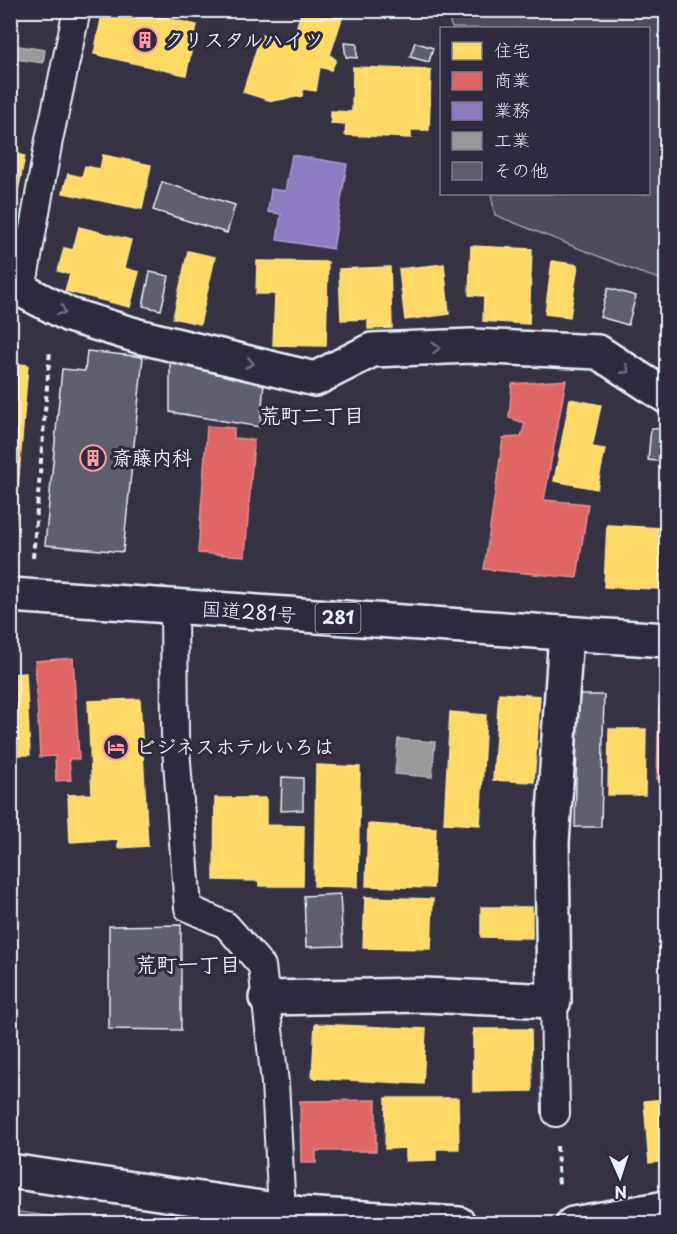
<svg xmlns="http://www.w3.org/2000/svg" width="677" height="1234" font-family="'Playpen Sans','Klee One',sans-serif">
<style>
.green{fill:#4d4b5c;stroke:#9a9eaa;stroke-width:1.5}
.homes{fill:#ffd966;stroke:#f8e092;stroke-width:1.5}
.shops{fill:#e06666;stroke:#e29092;stroke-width:1.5}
.offices{fill:#8e7cc3;stroke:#a99fd3;stroke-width:1.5}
.industry{fill:#999;stroke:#b1b3b6;stroke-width:1.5}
.building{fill:#605e6e;stroke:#e8f1f8;stroke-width:1.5}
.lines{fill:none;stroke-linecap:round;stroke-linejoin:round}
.lane-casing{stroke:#e8f1f8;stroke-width:30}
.street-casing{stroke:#e8f1f8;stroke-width:38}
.highway-casing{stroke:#e8f1f8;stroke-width:38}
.path{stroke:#e8f1f8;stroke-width:4;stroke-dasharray:6 4.5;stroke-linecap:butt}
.lane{stroke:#2f2a3d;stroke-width:26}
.street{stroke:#2f2a3d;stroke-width:33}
.highway{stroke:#2f2a3d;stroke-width:33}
.oneway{stroke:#70707e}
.labels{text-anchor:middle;stroke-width:6;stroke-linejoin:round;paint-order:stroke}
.shield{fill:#2f2a3d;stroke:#b0b5c0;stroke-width:1.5}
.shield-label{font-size:18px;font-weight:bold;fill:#e8f1f8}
.poi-label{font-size:20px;font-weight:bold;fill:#e8f1f8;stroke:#2f2a3d;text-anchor:start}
.street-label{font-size:20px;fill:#e8f1f8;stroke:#2f2a3d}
.neighbourhood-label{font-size:21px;font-weight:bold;fill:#e8f1f8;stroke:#2f2a3d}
</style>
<rect width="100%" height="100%" fill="#363244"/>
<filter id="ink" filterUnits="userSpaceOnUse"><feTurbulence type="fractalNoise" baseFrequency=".0167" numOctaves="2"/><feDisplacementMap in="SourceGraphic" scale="12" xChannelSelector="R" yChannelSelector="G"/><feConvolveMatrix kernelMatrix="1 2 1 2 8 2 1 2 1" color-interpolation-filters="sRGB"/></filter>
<g filter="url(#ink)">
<path class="green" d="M446 11H666V281L638 272 495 215 491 194H648V28H452Z
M11 1211 100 1223H11Z"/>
<path class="homes" d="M10 10H17L14 38 10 37Z
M103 10H130L197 25 186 75 94 54Z
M302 10 344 12 330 55 336 60 331 70 320 67 316 91 303 89 302 96 272 101 243 92 261 35 291 45Z
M353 67 431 70 429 130H411V138L345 135 346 124 331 123V111L352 112Z
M10 153 25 156 10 230Z
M103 155 151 165 142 209 63 193 68 174 82 177 85 166 100 169Z
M79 227 131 240 124 268 139 272 130 307 65 291 70 274 58 271 64 248 73 250Z
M471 246 532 249 529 324 483 321 484 296 469 295Z
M188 251 215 257 200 324 173 318Z
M257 261 328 262 326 346 273 345 275 294H256Z
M552 261 578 265 570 317 545 314Z
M444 264 449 314 405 320 399 269Z
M390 267 392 328 368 329V319L341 320 339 269Z
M10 363 28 365 15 524H10Z
M570 399 601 405 592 447 605 449 597 489 554 481Z
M607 525 661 528 660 589 604 587Z
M26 673 30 755H10V674Z
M499 693 540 696 534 782 493 780Z
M140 699 148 846 118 848V839L70 842 68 795 92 794 88 701Z
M450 712 486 715 480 825 444 823Z
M609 729H646L645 795H608Z
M316 765 360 767 358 887 314 886Z
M215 798H266V825L304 826 303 886H259V881L214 880Z
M368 824 436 828 433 888 366 886Z
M365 897 433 899 431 949 363 948Z
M481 907H532V938L481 937Z
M315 1024 426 1029 423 1084 312 1078Z
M473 1029H531L532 1091 473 1092Z
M386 1098H458L459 1149H436V1160L406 1161V1148L385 1149Z
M666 1099V1161L649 1163 644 1101Z"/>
<path class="shops" d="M566 380 544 500 588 504 577 578 484 569 503 438 521 437 525 423 509 418 512 384Z
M207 426 234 428V438L254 440 245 556 198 553Z
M73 658 79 759H69L71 780 56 781 55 756 40 757 35 661Z
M659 707H666V780L657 779Z
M376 1100V1151H316V1163H301L300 1101Z"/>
<path class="offices" d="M292 155 347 164 333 249 277 240 281 214 268 212 271 189 285 191Z"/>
<path class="industry" d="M12 45 45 50 43 63 10 58Z
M398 739 435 742 432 777 395 774Z"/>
<path class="building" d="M415 42 433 48 429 62 410 57Z
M344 43 357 44V58L346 57Z
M162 182 235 205 227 233 153 210Z
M150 272 169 276 161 310 143 306Z
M608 288 636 296 628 325 600 317Z
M87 351 143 357 123 552 45 545 62 369 85 371Z
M170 360 264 383 260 427 170 412Z
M651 428 666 430V462L648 460Z
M578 695H604L601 827H575Z
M282 777 303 778V810L281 811Z
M340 894 343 946 306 947 304 896Z
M181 925V1030L109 1029V926Z"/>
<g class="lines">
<g class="lane-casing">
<path id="lane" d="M22 290 49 140 77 10
M174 607 175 735 188 908 226 925 262 966 275 1083 282 1211
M554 1001 556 1113"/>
</g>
<g class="street-casing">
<path id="street" d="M10 284 69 315 138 336 315 379 372 350 472 346 598 352 666 396
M266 998 423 995 554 1001 552 843 566 633
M10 1171 302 1214 459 1224
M573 1224 666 1208"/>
</g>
<g class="highway-casing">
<path id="highway" d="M10 595 666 640"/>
</g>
<path class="path" d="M33 558 50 350
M557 1146 559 1187"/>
<use href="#lane" class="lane"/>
<use href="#street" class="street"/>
<use href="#highway" class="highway"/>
</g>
<defs><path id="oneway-chevron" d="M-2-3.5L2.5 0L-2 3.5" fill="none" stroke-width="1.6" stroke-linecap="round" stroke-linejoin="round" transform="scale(1.5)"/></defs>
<g class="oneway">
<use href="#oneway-chevron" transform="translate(62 311) rotate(27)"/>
<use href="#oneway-chevron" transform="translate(436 348) rotate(-3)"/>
<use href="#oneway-chevron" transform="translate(250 363) rotate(13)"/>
<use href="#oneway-chevron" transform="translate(626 370) rotate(33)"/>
</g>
</g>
<defs>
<g id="building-ring" transform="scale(1.35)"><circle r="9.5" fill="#2f2a3d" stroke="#ff9aa2" stroke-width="1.5"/><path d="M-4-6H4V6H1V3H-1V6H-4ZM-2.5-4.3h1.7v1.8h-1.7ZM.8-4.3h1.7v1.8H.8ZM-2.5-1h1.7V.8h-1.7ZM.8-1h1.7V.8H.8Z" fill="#ff9aa2"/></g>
<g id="hotel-ring" transform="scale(1.35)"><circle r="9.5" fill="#2f2a3d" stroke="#ff9aa2" stroke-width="1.5"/><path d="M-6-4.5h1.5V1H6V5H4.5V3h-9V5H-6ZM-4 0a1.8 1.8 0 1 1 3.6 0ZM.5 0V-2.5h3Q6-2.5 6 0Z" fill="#ff9aa2"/></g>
</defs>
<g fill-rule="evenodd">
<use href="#building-ring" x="145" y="40"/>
<use href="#building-ring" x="93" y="458"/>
<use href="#hotel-ring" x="116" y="747"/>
</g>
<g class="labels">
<rect class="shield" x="315.5" y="603" width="45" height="30" rx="4.5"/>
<g class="shield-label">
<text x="338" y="624">281</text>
</g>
<g class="poi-label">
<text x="164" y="47">クリスタルハイツ</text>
<text x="112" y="465">斎藤内科</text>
<text x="136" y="754">ビジネスホテルいろは</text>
</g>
<g class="street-label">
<text transform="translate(249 612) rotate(4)" y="7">国道281号</text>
</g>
<g class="neighbourhood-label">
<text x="312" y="423">荒町二丁目</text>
<text x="188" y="972">荒町一丁目</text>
</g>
</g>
<rect width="677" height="1234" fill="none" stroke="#2f2a3d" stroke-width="36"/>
<rect x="18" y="18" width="641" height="1198" fill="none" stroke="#e8f1f8" stroke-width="2" filter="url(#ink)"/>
<rect x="440" y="27" width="210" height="168" fill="#2f2a3d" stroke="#797a88" stroke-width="1.5"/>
<rect x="452" y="42" width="30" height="18" fill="#ffd966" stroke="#797a88" stroke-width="1.5"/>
<text x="494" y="57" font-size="18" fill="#e8f1f8">住宅</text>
<rect x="452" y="72" width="30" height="18" fill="#e06666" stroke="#797a88" stroke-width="1.5"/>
<text x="494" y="87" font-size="18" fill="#e8f1f8">商業</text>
<rect x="452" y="102" width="30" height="18" fill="#8e7cc3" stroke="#797a88" stroke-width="1.5"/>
<text x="494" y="117" font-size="18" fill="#e8f1f8">業務</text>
<rect x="452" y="132" width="30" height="18" fill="#999999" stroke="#797a88" stroke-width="1.5"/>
<text x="494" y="147" font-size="18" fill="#e8f1f8">工業</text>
<rect x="452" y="162" width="30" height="18" fill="#605e6e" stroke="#797a88" stroke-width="1.5"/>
<text x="494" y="177" font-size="18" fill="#e8f1f8">その他</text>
<g transform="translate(620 1177) rotate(177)" stroke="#2f2a3d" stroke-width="4.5" paint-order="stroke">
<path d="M0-4.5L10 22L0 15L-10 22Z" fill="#e8f1f8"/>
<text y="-9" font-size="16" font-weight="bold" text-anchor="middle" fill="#e8f1f8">N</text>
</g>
</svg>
